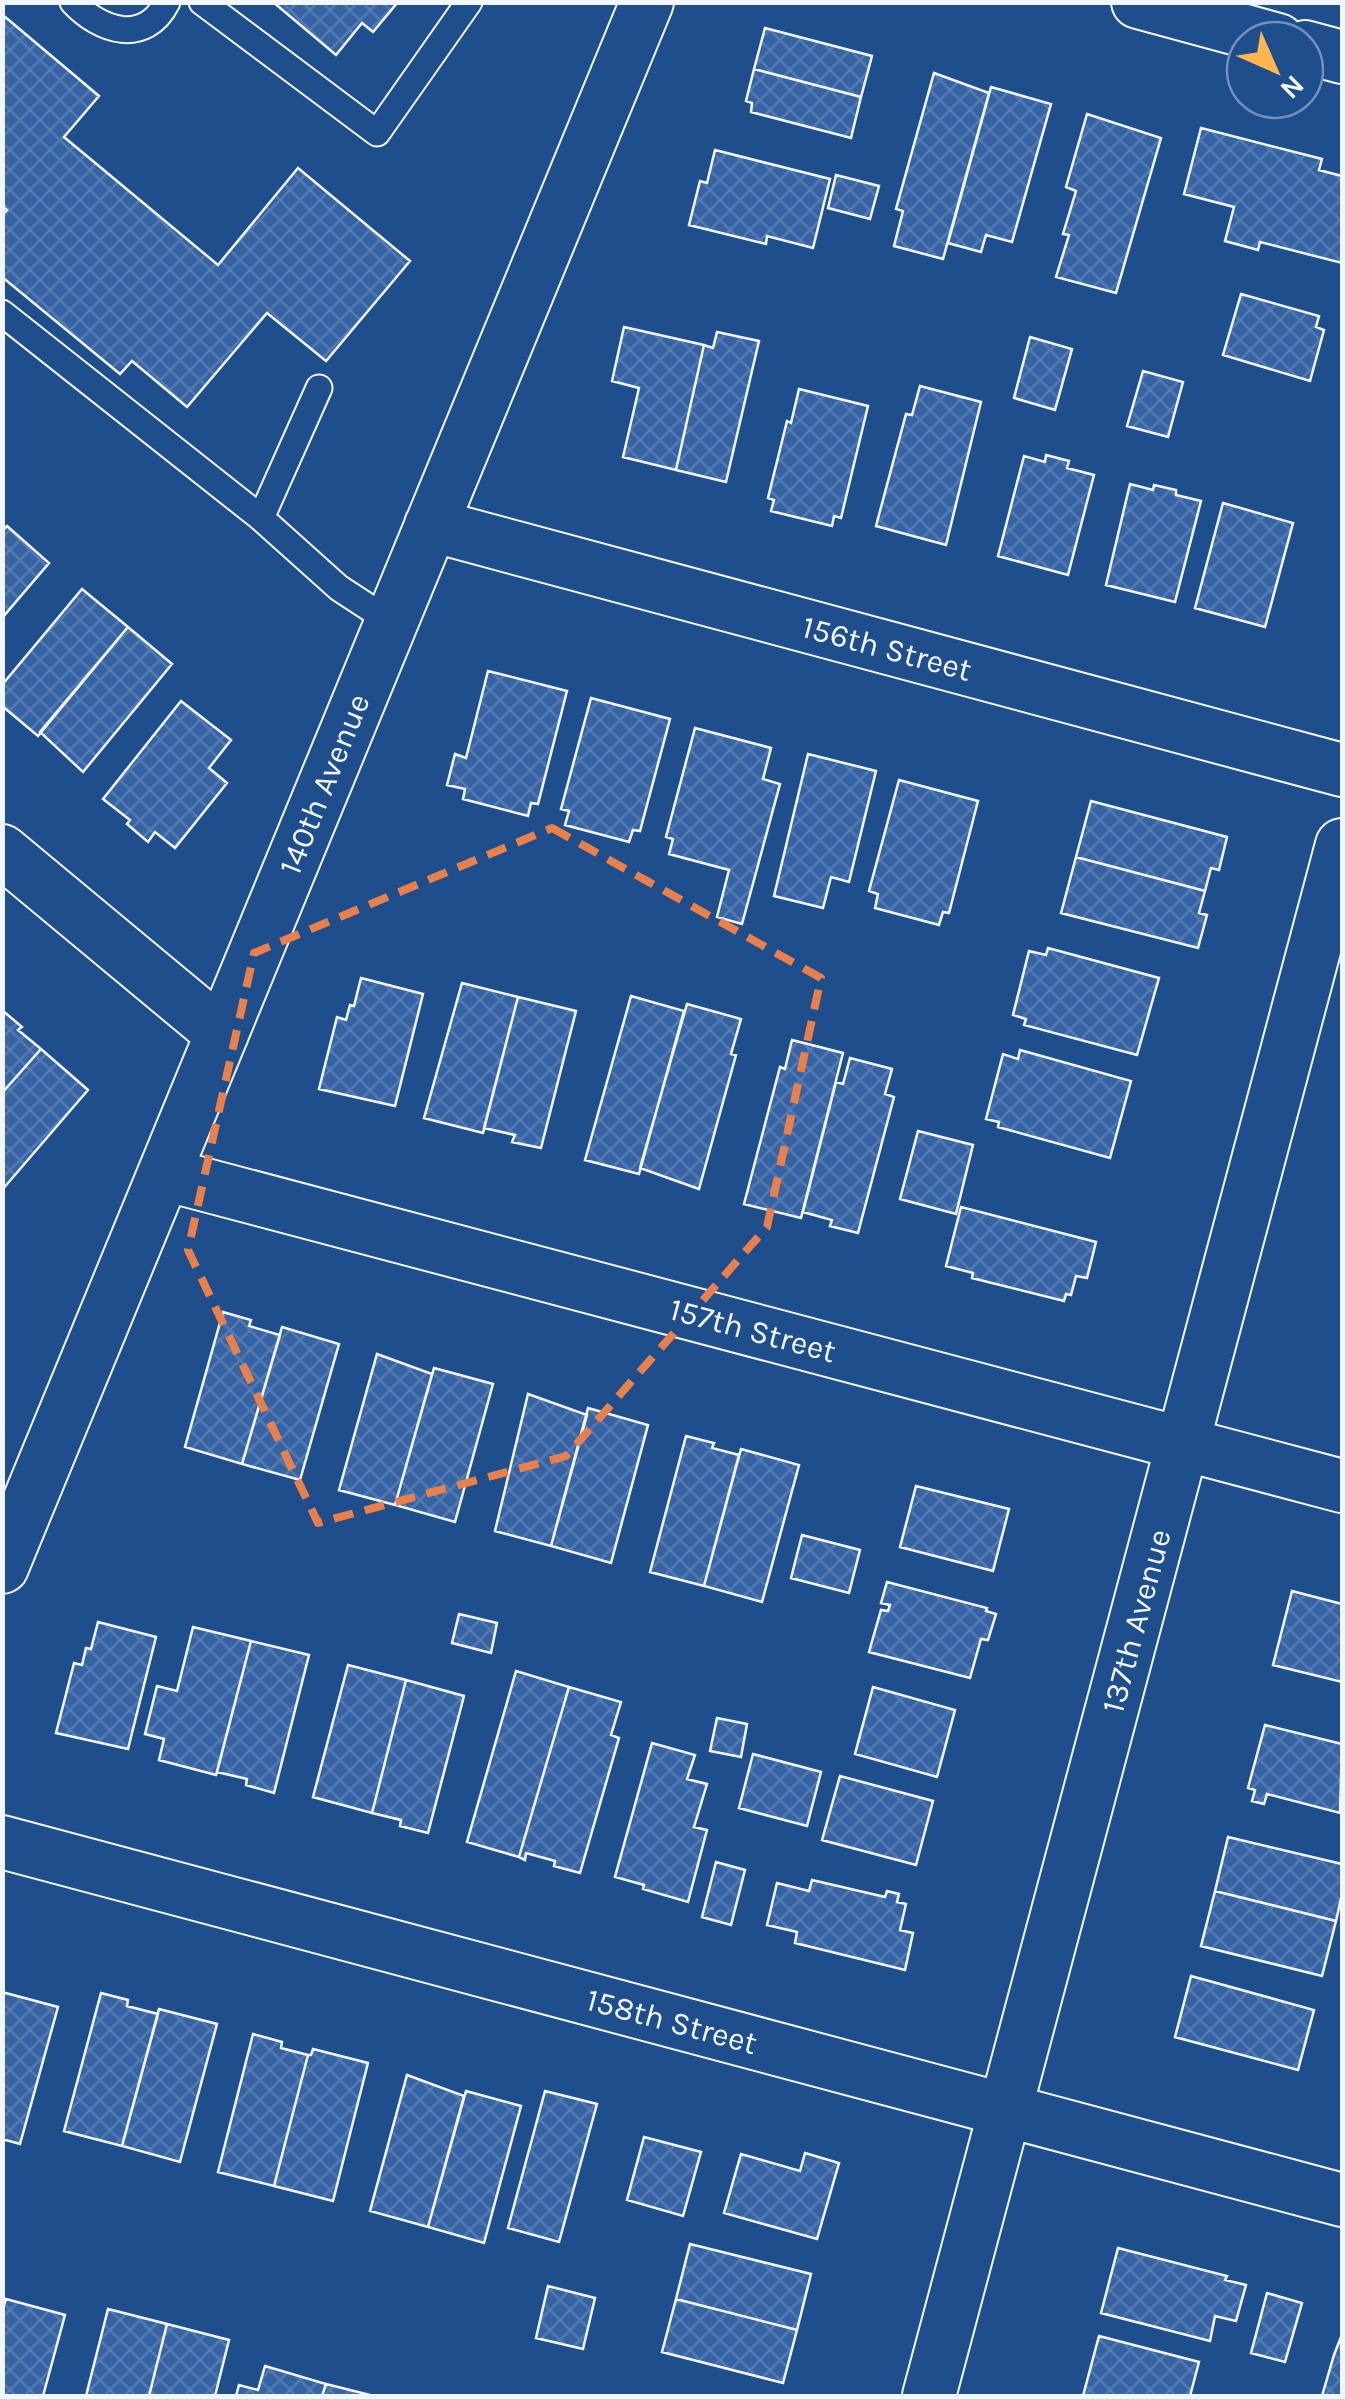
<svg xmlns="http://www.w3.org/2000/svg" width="1345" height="2399" font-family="Karla,sans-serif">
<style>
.building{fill:url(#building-cross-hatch);stroke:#f2f6ff;stroke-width:2.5}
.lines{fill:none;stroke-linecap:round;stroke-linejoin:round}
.lane-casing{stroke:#f2f6ff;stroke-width:29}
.street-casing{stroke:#f2f6ff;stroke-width:56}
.lane{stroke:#1f4e8c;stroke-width:25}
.street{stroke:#1f4e8c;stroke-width:52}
.marked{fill:none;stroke:#ea8049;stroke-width:8;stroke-dasharray:20 12;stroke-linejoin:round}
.labels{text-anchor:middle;stroke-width:8;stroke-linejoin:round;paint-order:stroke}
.street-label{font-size:32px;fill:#f2f6ff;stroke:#1f4e8c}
</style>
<defs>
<pattern id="building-cross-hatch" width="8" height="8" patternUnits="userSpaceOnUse" patternTransform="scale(2.5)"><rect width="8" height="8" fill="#3563a3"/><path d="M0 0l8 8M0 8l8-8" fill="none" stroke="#537ab1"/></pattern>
</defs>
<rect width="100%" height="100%" fill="#1f4e8c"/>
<path class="building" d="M273 2H398L373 32 362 23 336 55Z
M4 16 99 96 64 137 218 265 298 168 410 261 326 361 267 313 187 407 132 361 120 374 2 277V215L7 210 2 206Z
M765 28 872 56 861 97 754 69Z
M754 69 861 97 851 138 751 112 752 103 746 101Z
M934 73 989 93 943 259 894 246 903 211 896 209Z
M991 87 1051 104 1012 242 986 235 981 252 948 243Z
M1087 114 1161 138 1116 293 1056 277 1069 235 1063 234 1076 191 1066 187Z
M1201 128 1322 159 1319 170 1342 176V263L1260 242 1258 250 1225 241 1234 207 1184 194Z
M715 150 830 179 813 248 767 236 766 244 689 225 700 181 707 183Z
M836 175 879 186 870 219 828 208Z
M1241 294 1319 316 1316 327 1324 330 1310 381 1223 355Z
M624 327 704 345 676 470 623 457 639 388 612 381Z
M717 332 759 341 726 482 676 470 704 345 713 348Z
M1030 337 1072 349 1055 410 1014 398Z
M1143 371 1183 382 1168 437 1127 426Z
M920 386 981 402 946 545 876 526 906 414 912 415Z
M799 389 868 406 841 518 834 516 832 526 771 511 774 500 768 498 787 421 791 423Z
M1046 455 1069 461 1067 468 1094 475 1068 575 998 556 1024 456 1045 462Z
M1130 484 1153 490 1154 485 1176 490V495L1201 501 1175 602 1106 585Z
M1223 503 1293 523 1265 627 1195 608Z
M7 526 49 563 2 618V531Z
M82 589 128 627 38 736 2 706V685Z
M128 627 172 664 83 772 40 732Z
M488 671 567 691 538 804 531 803 528 816 463 799 465 789 447 785 455 754 466 758Z
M591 698 670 719 640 831 633 830 629 842 565 825 569 811 561 809Z
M181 701 231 740 209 768 227 783 175 848 155 832 148 842 127 824 130 820 103 799Z
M695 728 771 748 763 779 780 784 742 924 717 917 729 870 669 854 673 839 666 837Z
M808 754 876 771 849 882 831 877 823 908 774 896Z
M899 780 978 801 949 913 943 912 939 925 875 908 878 894 869 891Z
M1091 801 1227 837 1219 870 1211 868 1205 891 1076 857Z
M1076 857 1205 891 1199 913 1207 915 1198 948 1061 913Z
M1048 948 1159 978 1137 1055 1024 1025 1026 1019 1013 1015 1029 951 1046 955Z
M361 978 423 994 395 1106 319 1089 337 1017 346 1020 350 1005 354 1006Z
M462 983 518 997 483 1133 424 1118Z
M631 996 684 1011 639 1174 585 1160Z
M518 997 576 1011 541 1148 512 1142 515 1135 484 1128Z
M687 1004 741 1019 731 1054 736 1055 699 1189 640 1168Z
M2 1010 22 1027 18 1030 41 1049 2 1093Z
M792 1040 843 1053 801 1218 744 1204 780 1067 785 1069Z
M41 1049 88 1090 2 1190V1093Z
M1020 1050 1131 1081 1110 1158 998 1127 999 1122 986 1119 1003 1054 1018 1059Z
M850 1058 892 1069 885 1094 894 1097 858 1233 830 1226 832 1220 803 1212 836 1082 843 1084Z
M918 1131 973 1145 956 1214 900 1199Z
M961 1207 1096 1242 1087 1278 1076 1276 1071 1295 1066 1294 1064 1301 972 1278 973 1273 946 1266Z
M223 1312 251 1320 249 1326 280 1335 242 1464 185 1447Z
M282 1327 339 1344 300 1480 242 1464Z
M377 1354 432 1374 395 1505 339 1490Z
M434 1368 493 1384 455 1522 395 1505Z
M528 1394 587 1415 551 1546 495 1531Z
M588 1408 648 1425 611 1563 551 1546Z
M686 1436 714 1443 712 1448 739 1455 704 1586 650 1572Z
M741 1449 799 1465 762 1602 704 1586Z
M916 1486 1009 1509 993 1571 900 1547Z
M802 1535 860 1550 849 1593 791 1578Z
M887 1582 987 1608 986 1611 996 1614 988 1640 981 1639 970 1678 869 1652 881 1610 888 1611 890 1605 881 1603Z
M1292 1591 1342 1604V1682L1273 1665Z
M459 1614 497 1623 491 1653 452 1643Z
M98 1622 156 1637 128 1749 56 1733 74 1663 82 1665 86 1648 91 1649Z
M193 1627 251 1641 216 1775 159 1760 164 1739 145 1734 157 1686 177 1691Z
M251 1641 309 1655 274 1793 246 1785 247 1779 217 1772Z
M348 1665 406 1680 372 1813 313 1797Z
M516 1671 569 1687 519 1857 467 1842Z
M406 1680 464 1696 428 1833 400 1826 401 1820 372 1813Z
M569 1687 621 1702 611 1735 619 1738 580 1873 554 1866 555 1861 526 1853 525 1860 519 1857Z
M873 1687 955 1710 937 1777 855 1754Z
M717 1718 747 1724 741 1757 710 1751Z
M1265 1725 1342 1744 1340 1813 1267 1794 1264 1804 1252 1801 1255 1790 1248 1788Z
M652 1743 695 1755 687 1779 707 1784 694 1827 707 1830 688 1902 643 1889 644 1885 615 1877Z
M753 1754 821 1772 807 1826 739 1808Z
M840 1776 933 1801 916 1865 822 1840Z
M1228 1837 1342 1864V1894L1336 1921 1215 1891Z
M716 1862 745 1870 731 1925 702 1917Z
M812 1880 885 1897 887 1891 899 1894 897 1902 906 1904 900 1930 913 1933 905 1970 795 1943 797 1932 767 1925 777 1883 809 1891Z
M1215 1891 1336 1921 1322 1976 1201 1946Z
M1191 1976 1314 2010 1298 2070 1175 2037Z
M2 1992 58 2007 20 2144 2 2139Z
M101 1993 128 2000 127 2006 158 2014 122 2146 64 2131Z
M159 2009 217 2024 180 2162 122 2146Z
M253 2034 282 2042 281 2048 308 2055 274 2186 218 2172Z
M313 2049 368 2063 333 2201 274 2186 308 2055H311Z
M407 2075 464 2096 428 2227 370 2211Z
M466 2091 521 2106 484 2243 428 2227Z
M545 2091 597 2104 559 2242 508 2228Z
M644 2137 701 2152 683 2216 627 2200Z
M805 2153 839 2163 817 2239 724 2213 741 2154 800 2171Z
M690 2244 811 2274 797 2330 676 2299Z
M1118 2248 1227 2276 1225 2280 1246 2285 1236 2321 1215 2316 1210 2341 1101 2313Z
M548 2286 595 2298 583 2349 536 2338Z
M1267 2293 1302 2303 1285 2362 1251 2353Z
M6 2299 65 2315 43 2396H2V2312Z
M676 2299 797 2330 783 2383 662 2352Z
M108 2309 167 2324 149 2396H86Z
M167 2324 229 2340 215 2396H149Z
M1099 2336 1199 2362 1190 2396H1083Z
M1341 2337 1342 2396H1322L1334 2355Z
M265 2366 326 2384 322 2396H236L239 2385 258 2390Z
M326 2384 374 2396H322Z"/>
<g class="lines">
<g class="lane-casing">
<path id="lane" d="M73 2C100 31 145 46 167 2
M202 2 377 133 469 2
M2 313 261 518 339 588 391 622
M261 518 319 388"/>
</g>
<g class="street-casing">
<path id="street" d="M1138 2 1278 40
M1305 47 1342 57
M431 525 1342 770
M2 851 222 1034
M164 1174 1342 1486
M2 1567 647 2
M2 1842 1342 2200
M929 2396 1342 845"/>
</g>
<use href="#lane" class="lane"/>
<use href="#street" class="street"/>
</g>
<path class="marked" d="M552 828 821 978 767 1227 566 1456 318 1523 188 1250 254 953Z"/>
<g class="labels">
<g class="street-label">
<text transform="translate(887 648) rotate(15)" y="11">156th Street</text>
<text transform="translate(324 784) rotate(-68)" y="11">140th Avenue</text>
<text transform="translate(753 1330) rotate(15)" y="11">157th Street</text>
<text transform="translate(1136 1621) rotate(-75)" y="11">137th Avenue</text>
<text transform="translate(672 2021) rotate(15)" y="11">158th Street</text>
</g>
</g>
<rect width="1345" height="2399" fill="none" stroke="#f2f6ff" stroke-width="10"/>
<g transform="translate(1275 70) rotate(135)"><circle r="48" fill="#1f4e8c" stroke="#7391ba" stroke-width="2.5"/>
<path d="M0-8L18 38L0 25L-18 38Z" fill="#ffb74d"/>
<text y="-15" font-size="28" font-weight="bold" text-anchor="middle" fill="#f2f6ff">N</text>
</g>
</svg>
